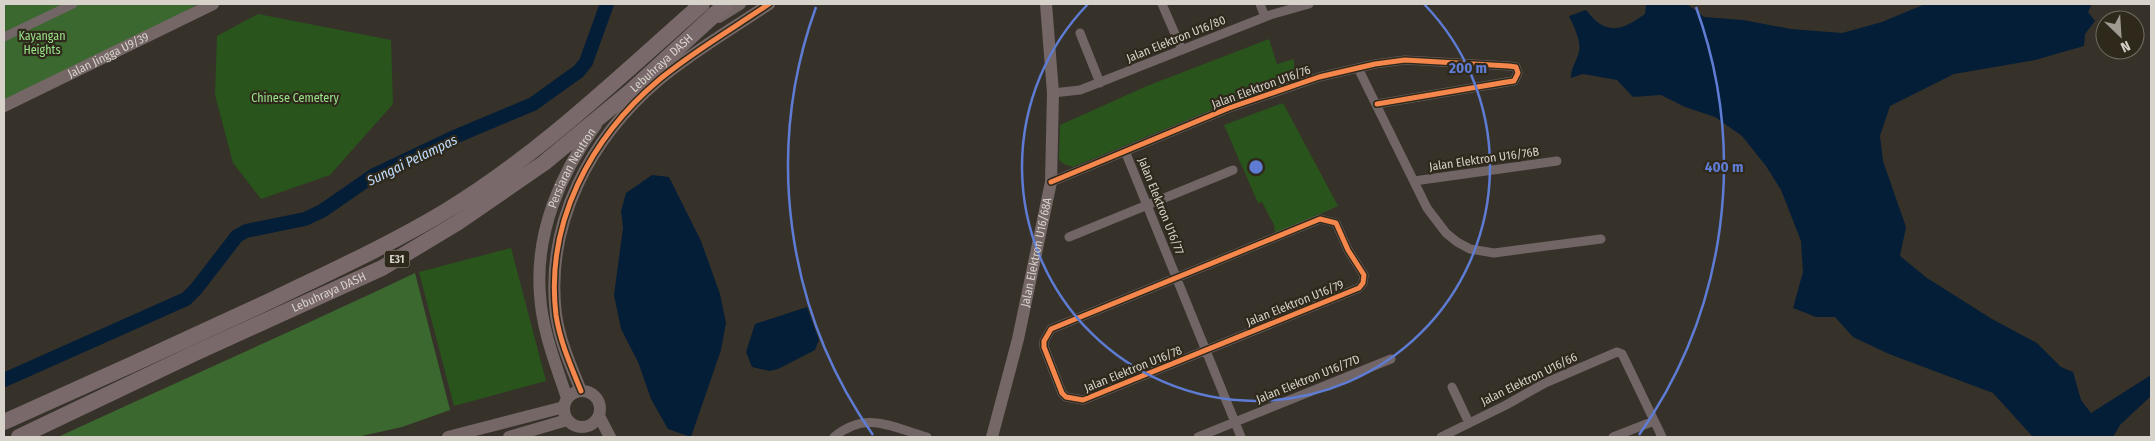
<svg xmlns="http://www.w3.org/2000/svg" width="2155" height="441" font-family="'Fira Sans Condensed',sans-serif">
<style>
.green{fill:#29541c}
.forest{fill:#3b682f}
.water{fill:#051e37}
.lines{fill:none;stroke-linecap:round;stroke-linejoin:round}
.river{stroke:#051e37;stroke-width:14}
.street{stroke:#726566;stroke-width:9}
.secondary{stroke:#746766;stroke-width:12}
.highway{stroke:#79696a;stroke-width:16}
.highway-bridge{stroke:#79696a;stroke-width:16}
.cycleway-casing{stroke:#2f291c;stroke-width:8}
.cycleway{stroke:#f5874c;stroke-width:5}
.ring{fill:none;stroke:#5e7cd3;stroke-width:2.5}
.labels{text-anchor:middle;stroke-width:4.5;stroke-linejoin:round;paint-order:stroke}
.shield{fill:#2f291c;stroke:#a59f96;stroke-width:1}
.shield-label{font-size:11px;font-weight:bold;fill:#d7d2ca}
.park-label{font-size:12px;fill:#99e389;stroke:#2f291c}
.street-label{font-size:12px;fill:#d7d2ca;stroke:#2f291c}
.water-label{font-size:14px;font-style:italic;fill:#bddcfd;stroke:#2f291c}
.centre{fill:#5e7cd3;stroke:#2f291c;stroke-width:2.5}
.ring-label{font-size:15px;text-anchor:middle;font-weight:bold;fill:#5e7cd3;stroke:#2f291c;stroke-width:4.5;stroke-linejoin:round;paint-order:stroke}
</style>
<rect width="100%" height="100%" fill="#36322a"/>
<path class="green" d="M258 14 391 40 393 104 330 175 261 199 233 163 215 95 217 36Z
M1269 39 1277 64 1294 59V79L1238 99 1073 167 1064 164 1059 160 1060 125 1147 86Z
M1283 103 1338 206 1275 234 1274 225 1262 202 1258 203 1224 125Z
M511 248 546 381 454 406 419 272Z"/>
<path class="forest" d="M4 4H198L126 46 4 105Z
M415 273 450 410 402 427 357 437H58C177 382 297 329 415 273Z"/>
<path class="water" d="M1646 4H1687L1704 17 1743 20 1791 29 1842 33 1882 22 1925 4H2092L2088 12 2095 21 2085 34 2084 46 2035 60 1954 74 1890 106 1880 136 1883 161 1906 227 1900 256 1927 278 1992 319 2037 343 2061 367 2073 372 2081 400 2091 413 2151 375V396L2120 425 2113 437H2033L1993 393 1889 354 1853 337 1835 317H1816L1793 308 1803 272 1801 241 1781 190 1766 166 1742 136 1715 117 1685 107 1661 95 1633 97 1617 80 1583 74 1571 78C1571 68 1575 64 1578 55 1583 43 1574 27 1569 16L1586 10C1606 36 1621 31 1645 14Z
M652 175 669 177 701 241 720 294 726 323 721 350 691 437 668 429 651 399 638 362 621 329 614 295 623 228 621 211 626 193Z
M807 307 819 340 815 350 778 369 769 371 752 367 746 352 755 324Z"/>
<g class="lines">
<path class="river" d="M4 380 186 299 196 289 237 236 246 231 305 219 322 211 374 175 452 138 533 104 579 71 586 62 607 4"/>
<path class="street" d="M1162 4 1182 50
M1260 4 1265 17
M1080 33 1100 83
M4 37 73 4
M1358 68 1427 208 1446 233 1457 242 1470 249 1494 253 1601 239
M1053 93 1080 90 1093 85 1270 15 1309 4
M1125 151 1241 437
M1414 181 1557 161
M1051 182 1229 108 1319 77 1375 64 1405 60 1509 66 1516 67 1518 73 1514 81 1507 82 1377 104
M1320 219 1336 223 1348 250 1364 275 1363 283 1359 288 1083 400 1066 397 1062 393 1044 347V341L1051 329Z
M1069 237 1233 170
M1452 387 1469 423
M834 437C866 410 891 427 927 437
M1198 437 1391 359
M1441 437 1506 405 1545 383 1617 352 1622 354 1626 362 1662 437
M1613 437 1654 421"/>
<g class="secondary">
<path d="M719 17 740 4"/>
<path id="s1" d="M4 106 213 4"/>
<circle cx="582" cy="409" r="18"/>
<path d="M581 391C571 366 560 342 556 315 545 223 590 138 660 79 694 51 732 29 769 4"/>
<path id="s2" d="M567 398C556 365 542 330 540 295 535 233 560 174 596 125"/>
<path d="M599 416 610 437"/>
<path d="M448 437 564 407"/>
<path d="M509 437 567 420"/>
<path id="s3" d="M992 437 1018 339 1051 182 1053 93 1046 4"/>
</g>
<path class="highway" d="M4 422C94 382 184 341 274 299 332 271 391 244 446 211 539 155 621 75 702 4"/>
<path class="highway-bridge" id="s4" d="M19 437 195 353 382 268 457 223 544 163 631 91 726 4"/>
<g class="cycleway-casing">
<path id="cycleway" d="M1051 182 1229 108 1319 77 1375 64 1405 60 1509 66 1516 67 1518 73 1514 81 1507 82 1377 104
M1320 219 1336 223 1348 250 1364 275 1363 283 1359 288 1083 400 1066 397 1062 393 1044 347V341L1051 329Z
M581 391C571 366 560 342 556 315 545 223 590 138 660 79 694 51 732 29 769 4"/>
</g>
<use href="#cycleway" class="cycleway"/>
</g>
<g class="ring">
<path d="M1424 4A234 234 0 1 1 1088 4"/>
<path d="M873 435A468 468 0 0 1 816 7M1696 7A468 468 0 0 1 1639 435"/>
</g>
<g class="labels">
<rect class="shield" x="384.5" y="250.5" width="25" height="17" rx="4"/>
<g class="shield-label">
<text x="397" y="263">E31</text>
</g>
<g class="park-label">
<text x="42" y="40">Kayangan<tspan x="42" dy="14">Heights</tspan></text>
<text x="295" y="102">Chinese Cemetery</text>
</g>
<g class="street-label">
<text transform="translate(1176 39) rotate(-22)" y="4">Jalan Elektron U16/80</text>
<text dy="4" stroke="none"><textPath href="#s1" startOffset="116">Jalan Jingga U9/39</textPath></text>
<text dy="4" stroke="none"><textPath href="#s4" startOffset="748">Lebuhraya DASH</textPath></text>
<text transform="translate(1261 87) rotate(-20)" y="4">Jalan Elektron U16/76</text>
<text transform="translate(1484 159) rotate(-8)" y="4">Jalan Elektron U16/76B</text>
<text dy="4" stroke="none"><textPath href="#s2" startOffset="240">Persiaran Neutron</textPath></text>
<text transform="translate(1161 206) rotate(68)" y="4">Jalan Elektron U16/77</text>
<text dy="4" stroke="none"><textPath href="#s3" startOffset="190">Jalan Elektron U16/68A</textPath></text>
<text dy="4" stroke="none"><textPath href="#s4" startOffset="342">Lebuhraya DASH</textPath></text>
<text transform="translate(1295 303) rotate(-22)" y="4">Jalan Elektron U16/79</text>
<text transform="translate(1133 369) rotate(-22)" y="4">Jalan Elektron U16/78</text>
<text transform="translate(1308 379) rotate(-22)" y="4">Jalan Elektron U16/77D</text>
<text transform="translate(1529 379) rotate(-26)" y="4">Jalan Elektron U16/66</text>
</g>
<g class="water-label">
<text transform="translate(412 160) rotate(-26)" y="5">Sungai Pelampas</text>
</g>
</g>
<circle cx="1256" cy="167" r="8" class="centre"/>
<g class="ring-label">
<text x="1468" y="73">200 m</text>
<text x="1724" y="172">400 m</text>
</g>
<rect width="2155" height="441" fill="none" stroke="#d7d2ca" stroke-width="10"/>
<g transform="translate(2120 35) rotate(155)"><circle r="24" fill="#2f291c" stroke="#726d62"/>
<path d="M0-4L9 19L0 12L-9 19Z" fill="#9f9a92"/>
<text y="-8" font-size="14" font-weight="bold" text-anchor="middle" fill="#d7d2ca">N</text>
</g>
</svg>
